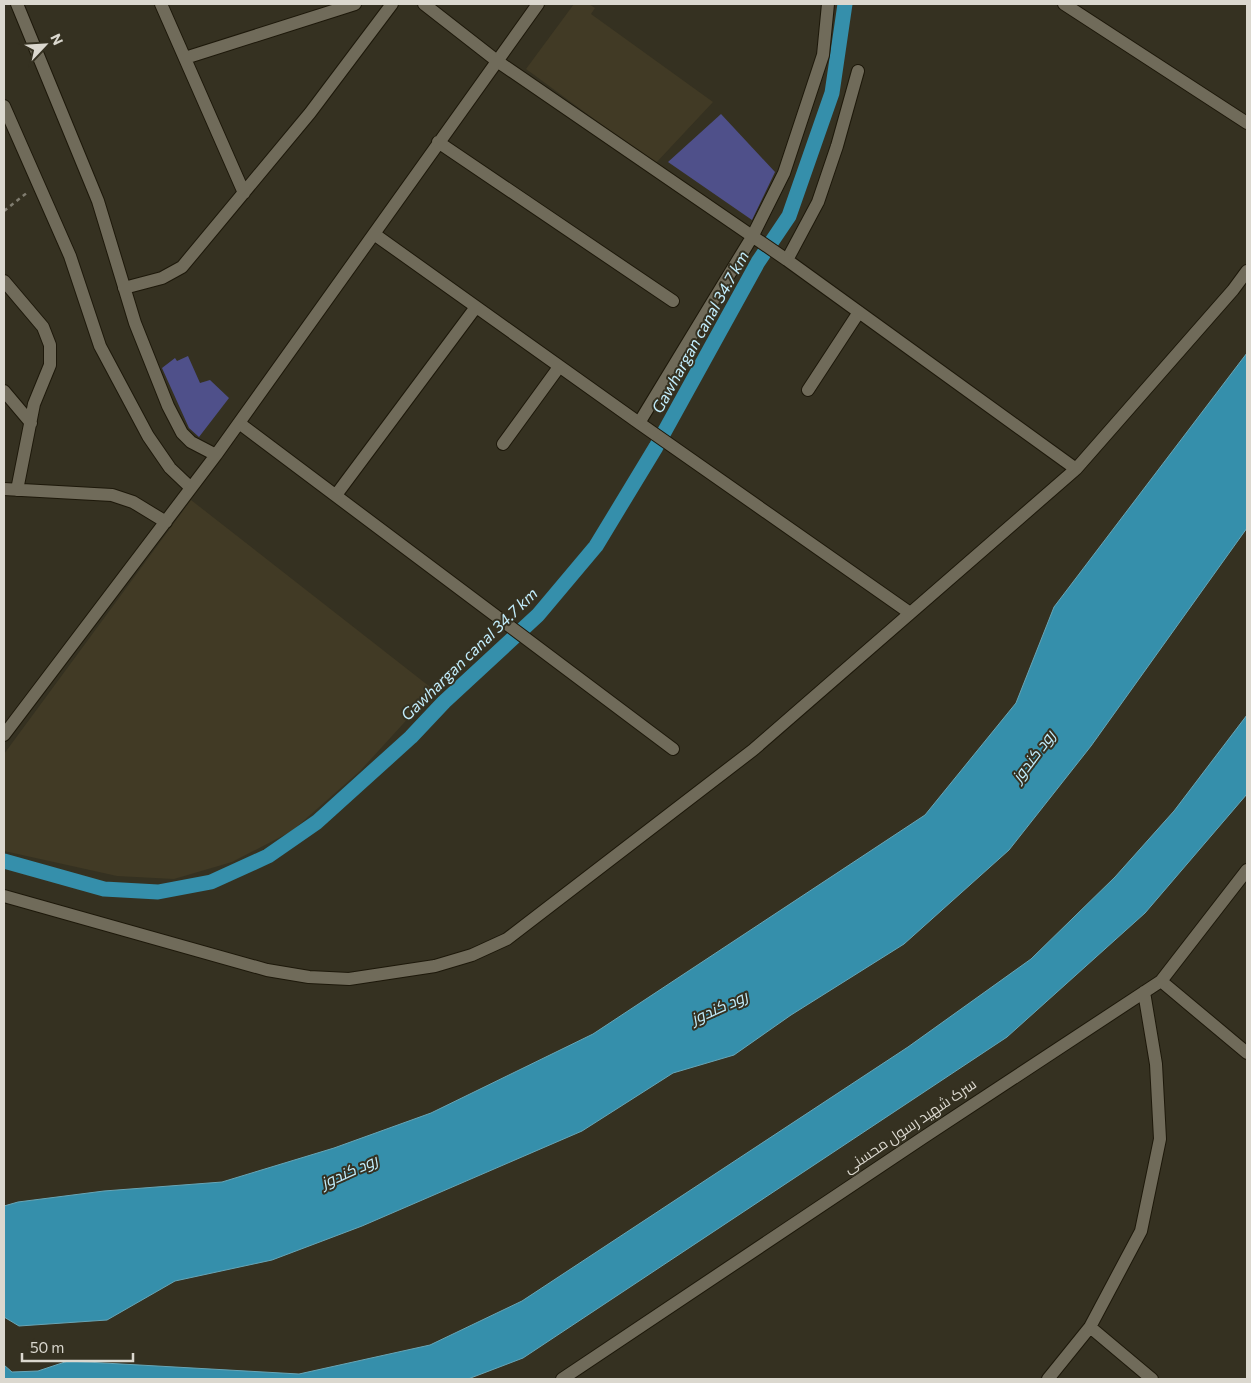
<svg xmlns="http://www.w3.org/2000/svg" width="1251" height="1383" font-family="Commissioner,Cairo,sans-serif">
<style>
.built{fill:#413a25}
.water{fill:#358fab;stroke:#67a5b6}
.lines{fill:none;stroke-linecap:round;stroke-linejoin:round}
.canal{stroke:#358fab;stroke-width:15}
.building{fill:#4f508a}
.minor-casing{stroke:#1d180a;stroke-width:14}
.path{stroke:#807d70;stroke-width:2.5;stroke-dasharray:4 4;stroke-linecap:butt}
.minor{stroke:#706b5a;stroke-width:12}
.labels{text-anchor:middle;stroke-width:4;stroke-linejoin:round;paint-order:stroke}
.street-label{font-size:15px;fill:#dbd8cf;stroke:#353121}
.water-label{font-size:16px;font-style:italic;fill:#c2edfc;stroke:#353121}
</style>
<rect width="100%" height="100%" fill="#353121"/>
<path class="built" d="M574 4H589L595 8 591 14 713 102 655 164 526 69Z
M191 500 434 690 360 771 292 831 232 862 174 879 117 876 4 851V754Z"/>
<path class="water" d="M1247 353V528L1091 746 1009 850 904 944 791 1015 734 1055 673 1073 582 1131 362 1226 272 1260 175 1281 107 1320 19 1326 4 1317V1206L18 1202 104 1191 222 1182 334 1148 431 1113 593 1034 925 815 1016 703 1054 607Z
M1247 715V794L1145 913 1007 1037 523 1358 468 1379H4V1365L12 1372 38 1371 68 1361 299 1374 430 1345 522 1301 908 1047 1031 959 1115 877 1174 811Z"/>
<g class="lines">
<path class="canal" d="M4 861 104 889 158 892 211 882 268 856 317 822 411 737 444 702 538 615 596 546 656 447 758 262 789 216 832 93 845 4"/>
</g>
<path class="building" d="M721 114 775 172 752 220 668 162Z
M188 356 200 383 210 380 229 398 199 437 189 428 162 368 175 358 177 361Z"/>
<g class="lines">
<g class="minor-casing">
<path id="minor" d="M17 4 98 201 135 323 168 406 182 433 191 442 216 455
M161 4 244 193
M424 4 497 61 787 260 1076 469 1233 290 1247 271
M1064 4 1247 123
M185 58 355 4
M4 106 70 256 100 346 148 436 170 468 191 488
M438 142 673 301
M374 234 639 423 910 613
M787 260 818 202 837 146 858 71
M4 281 43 327 50 345V365L34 404 17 490
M124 288 162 278 182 267 310 113 392 4
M808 390 859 312
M4 391 31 423
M239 423 673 749
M639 423 752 237 784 173 823 55 828 4
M503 444 559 367
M4 489 112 495 133 502 166 522
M336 495 476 307
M4 735 216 455 538 4
M4 896 267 970 309 977 349 979 435 966 472 955 507 939 753 750 1076 469
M1161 981 1247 1053
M1090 1327 1152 1379
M562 1379 924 1137 1161 981 1247 870
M1048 1379 1090 1327 1141 1231 1160 1139 1156 1064 1144 992"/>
</g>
<path class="path" d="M4 211 28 192"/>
<use href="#minor" class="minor"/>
</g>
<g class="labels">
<g class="street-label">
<text transform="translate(910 1126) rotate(-34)" y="5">سرک شهید رسول محسنی</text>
</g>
<g class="water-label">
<text transform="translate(700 332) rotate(-61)" y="6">Gawhargan canal 34.7 km</text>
<text transform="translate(469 654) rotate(-44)" y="6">Gawhargan canal 34.7 km</text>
<text transform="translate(1033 756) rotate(-53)" y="6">رود کندوز</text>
<text transform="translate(719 1007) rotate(-24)" y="6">رود کندوز</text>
<text transform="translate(349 1171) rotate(-24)" y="6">رود کندوز</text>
</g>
</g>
<rect width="1251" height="1383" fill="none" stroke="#dbd8cf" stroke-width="10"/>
<g transform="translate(45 45) rotate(65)" stroke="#353121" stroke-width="4" paint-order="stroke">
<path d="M0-4L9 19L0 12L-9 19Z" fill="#dbd8cf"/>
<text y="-8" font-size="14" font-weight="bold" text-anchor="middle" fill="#dbd8cf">N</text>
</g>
<path d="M22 1353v8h111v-8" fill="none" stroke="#dbd8cf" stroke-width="2.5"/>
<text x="30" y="1353" font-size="15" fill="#dbd8cf" stroke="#353121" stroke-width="4" paint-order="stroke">50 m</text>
</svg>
